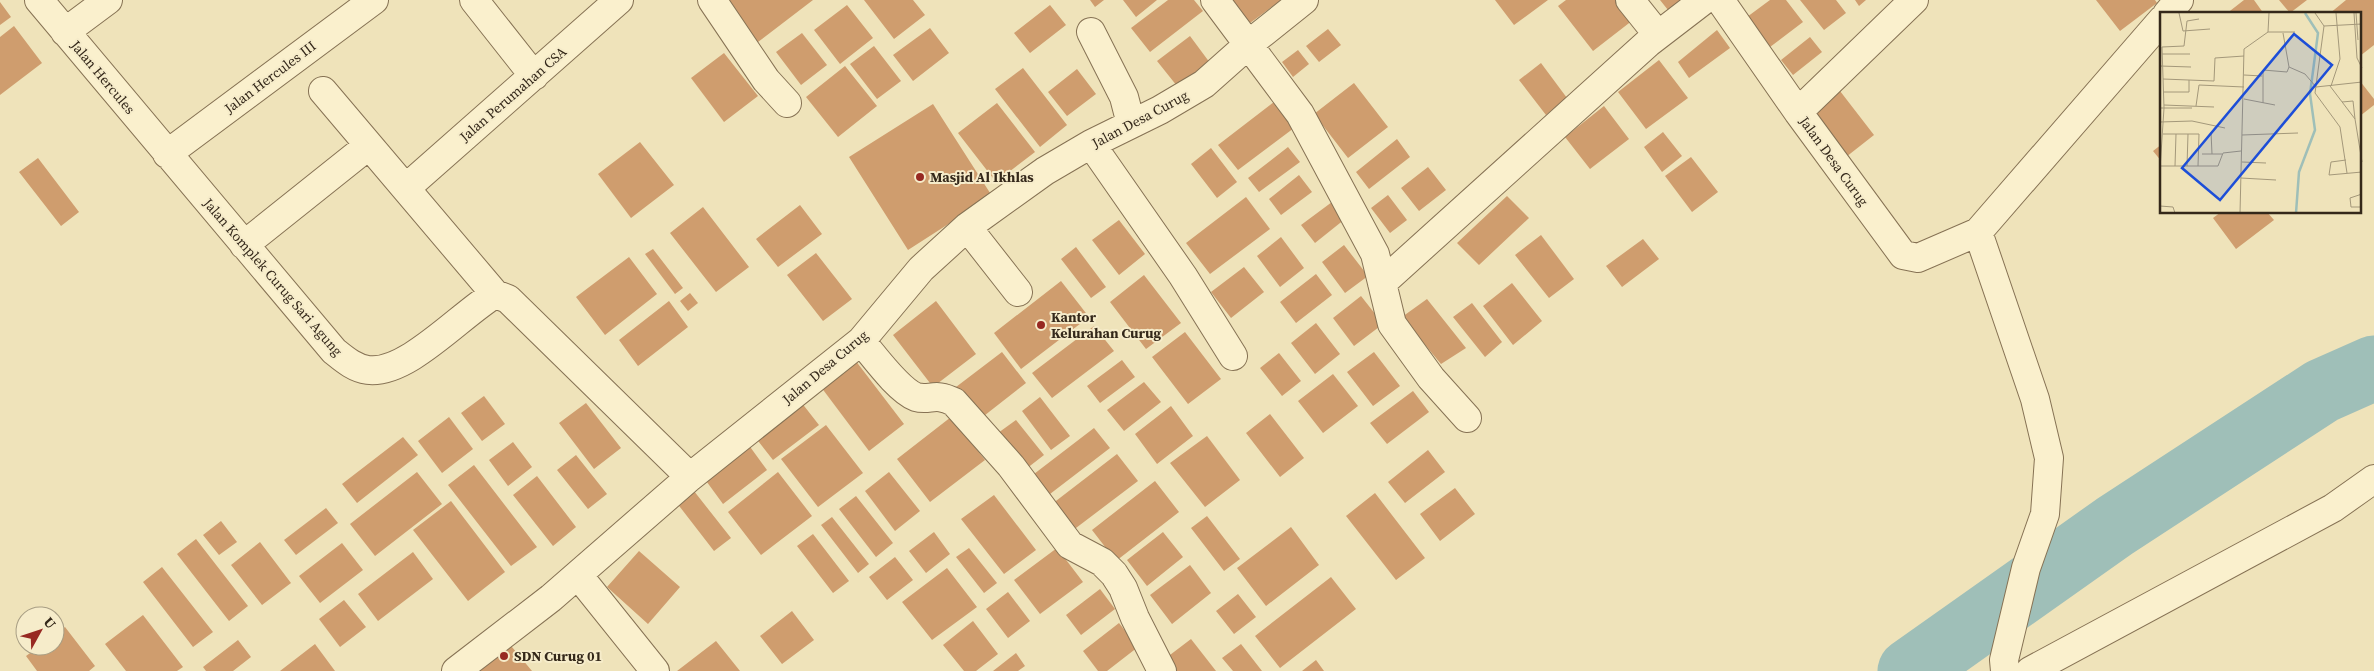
<svg xmlns="http://www.w3.org/2000/svg" width="2374" height="671" font-family="'Source Serif 4',serif">
<style>
.lines{fill:none;stroke-linecap:round;stroke-linejoin:round}
.river{stroke:#9fbfb8;stroke-width:65}
.building{fill:#cf9d6e}
.minor-casing{stroke:#867254;stroke-width:30}
.minor{stroke:#faf0cd;stroke-width:28}
.poi-dot{fill:#972922;stroke:#f6ecca;stroke-width:2}
.labels{text-anchor:middle;stroke-width:4;stroke-linejoin:round;paint-order:stroke}
.street-label{font-size:14px;fill:#34281a;stroke:#f6ecca}
.poi-label{font-size:14px;font-weight:bold;fill:#34281a;stroke:#f6ecca;text-anchor:start}
.inset-river{fill:none;stroke:#9fbfb8;stroke-width:2.5}
.inset-road{fill:none;stroke:#a4987a;stroke-width:1}
.view{fill:#1d4ed8;fill-opacity:0.15;stroke:#1d4ed8;stroke-width:2.5}
.inset-edge{fill:none;stroke:#34281a;stroke-width:2.5}
</style>
<rect width="100%" height="100%" fill="#efe3ba"/>
<g class="lines">
<path class="river" d="M1910 671 2115 526 2322 391 2374 368"/>
</g>
<path class="building" d="M725 0H813L758 42Z
M864 0H913L925 15 894 39Z
M1090 0H1104L1095 7Z
M1123 0H1157L1136 17Z
M1168 0H1194L1203 11 1150 52 1131 28Z
M1232 0H1281L1250 23Z
M1495 0H1548L1514 25Z
M1566 0H1618L1633 20 1593 51 1558 6Z
M1660 0H1691L1672 15Z
M1770 0H1786L1803 22 1770 47 1747 17Z
M1800 0H1836L1846 13 1824 30Z
M1855 0H1866L1859 6Z
M2096 0H2155L2157 3 2120 31Z
M2244 0H2254L2264 14H2226Z
M2279 0H2307L2290 13Z
M2346 0H2374V45L2360 56V14H2329Z
M0 2 11 17 0 25Z
M847 5 873 38 840 64 814 30Z
M1050 5 1066 25 1030 53 1014 33Z
M14 26 42 63 0 95V37Z
M930 28 949 53 913 81 893 55Z
M1328 29 1341 45 1319 62 1306 46Z
M1717 30 1730 48 1689 78 1678 62Z
M802 33 827 65 801 85 776 52Z
M1190 36 1213 67 1181 91 1157 61Z
M1810 37 1822 52 1793 75 1781 60Z
M874 46 901 81 877 99 850 64Z
M1298 50 1309 64 1293 77 1282 62Z
M724 53 758 96 724 122 691 78Z
M1659 60 1688 98 1646 129 1618 92Z
M1541 63 1567 98 1546 115 1519 80Z
M845 66 877 106 838 137 806 97Z
M1023 68 1067 125 1040 147 995 89Z
M1077 69 1096 94 1067 116 1048 92Z
M2360 81 2374 99V105L2360 116Z
M1354 83 1388 127 1348 158 1314 114Z
M1840 91 1874 135 1846 157 1812 113Z
M1274 102 1294 128 1238 170 1218 145Z
M997 103 1035 152 996 182 958 133Z
M933 104 992 196 908 250 849 157Z
M1604 106 1629 139 1590 169 1565 137Z
M1663 132 1682 156 1662 172 1644 147Z
M1397 139 1410 157 1369 189 1356 172Z
M640 142 674 185 631 218 598 174Z
M2162 144V162L2153 151Z
M1288 147 1300 162 1259 192 1248 178Z
M1211 148 1237 182 1217 198 1191 164Z
M1691 157 1718 192 1692 212 1665 176Z
M38 158 79 212 61 226 19 172Z
M1428 167 1446 190 1419 211 1401 188Z
M1299 175 1312 192 1281 215 1269 199Z
M1388 195 1407 220 1390 233 1371 208Z
M1507 196 1529 218 1479 265 1457 243Z
M1246 197 1270 229 1210 274 1186 243Z
M1332 202 1345 219 1315 243 1301 225Z
M800 205 822 234 778 267 756 239Z
M703 207 749 267 716 292 670 233Z
M2221 212H2267L2274 220 2236 249 2213 218Z
M1119 220 1145 254 1119 275 1092 240Z
M1541 235 1574 279 1549 298 1515 255Z
M1281 237 1304 268 1280 287 1257 256Z
M1643 239 1659 259 1622 287 1606 266Z
M1344 245 1368 276 1345 293 1322 262Z
M1076 247 1106 287 1091 298 1061 259Z
M653 249 683 288 675 294 645 254Z
M816 253 852 299 823 321 787 275Z
M629 257 657 294 605 335 576 297Z
M1244 267 1264 292 1231 318 1211 292Z
M1316 274 1332 295 1296 323 1280 302Z
M1144 275 1181 323 1146 349 1110 302Z
M1061 281 1089 317 1021 369 994 333Z
M1512 283 1542 321 1513 345 1483 306Z
M690 293 698 303 688 311 680 301Z
M1361 296 1383 324 1354 346 1333 318Z
M1427 299 1466 348 1441 364 1402 317Z
M669 301 688 327 638 366 619 340Z
M936 301 976 354 933 387 893 335Z
M1472 303 1502 342 1485 357 1453 317Z
M1316 323 1340 354 1315 374 1291 343Z
M1094 326 1114 351 1052 398 1032 373Z
M1185 332 1221 379 1188 404 1152 357Z
M1002 352 1026 383 980 419 956 387Z
M1374 352 1400 386 1373 406 1347 372Z
M1279 353 1301 381 1282 396 1260 368Z
M852 356 904 424 869 451 818 383Z
M1122 360 1135 377 1100 403 1087 386Z
M1333 374 1358 406 1323 433 1298 401Z
M1144 382 1161 402 1124 431 1107 410Z
M1413 391 1429 412 1387 444 1370 423Z
M484 396 505 424 482 441 461 413Z
M1040 397 1070 436 1051 450 1022 411Z
M801 402 819 425 773 460 755 437Z
M586 403 621 448 594 469 559 423Z
M1171 406 1193 436 1157 464 1135 434Z
M1270 414 1304 458 1280 477 1246 433Z
M449 417 473 449 442 473 418 441Z
M951 417 985 460 930 502 897 459Z
M1016 420 1044 455 1026 469 998 433Z
M826 425 863 473 818 507 781 459Z
M1094 428 1110 448 1050 494 1034 474Z
M1207 436 1240 480 1205 507 1170 463Z
M403 437 418 455 357 503 342 484Z
M513 442 532 467 508 486 489 460Z
M748 444 767 470 723 504 704 478Z
M1428 450 1445 472 1405 503 1388 482Z
M1117 454 1138 481 1072 531 1052 504Z
M576 455 607 494 588 509 557 470Z
M474 465 537 547 511 566 448 485Z
M417 472 442 504 375 556 350 524Z
M778 472 812 516 761 555 728 512Z
M889 472 920 511 895 531 865 491Z
M537 476 576 527 553 546 513 495Z
M1155 481 1179 512 1116 561 1092 530Z
M690 486 731 538 714 551 673 498Z
M1455 488 1475 514 1440 541 1420 514Z
M1375 493 1425 558 1396 580 1346 516Z
M994 495 1036 550 1004 574 961 519Z
M856 496 893 543 876 557 839 509Z
M451 501 505 572 468 601 413 530Z
M326 508 338 523 296 555 284 540Z
M1207 516 1240 559 1224 571 1191 528Z
M832 517 869 564 858 573 821 525Z
M221 521 237 542 219 555 203 535Z
M1291 527 1319 565 1266 606 1237 568Z
M934 532 950 554 926 573 909 551Z
M1163 532 1183 557 1147 586 1127 560Z
M813 534 849 581 833 593 797 546Z
M196 539 248 606 229 621 177 554Z
M260 542 291 583 262 605 231 565Z
M342 543 363 570 320 603 299 576Z
M969 548 997 583 984 593 956 557Z
M1057 548 1083 582 1040 614 1014 580Z
M639 551 680 587 648 624 607 587Z
M413 552 433 579 378 621 358 594Z
M895 557 913 580 887 600 869 577Z
M1190 565 1211 593 1172 624 1150 595Z
M162 567 213 632 193 647 143 582Z
M947 568 977 607 932 640 902 602Z
M1331 577 1356 609 1280 668 1255 636Z
M1100 589 1115 609 1081 635 1066 615Z
M1008 592 1030 621 1008 638 986 609Z
M1238 594 1256 617 1234 634 1216 611Z
M344 600 366 627 340 647 319 619Z
M792 611 814 640 782 664 760 636Z
M143 615 183 667 177 671H126L105 644Z
M973 621 998 654 976 671H964L943 645Z
M1119 623 1138 647 1107 671H1098L1083 651Z
M65 627 95 666 89 671H37L26 656 40 646H55V634Z
M1191 639 1216 671H1176L1166 658Z
M238 640 251 657 233 671H206L203 667Z
M507 641 532 671H471Z
M716 641 740 671H677Z
M315 644 335 671H280Z
M1241 644 1262 671H1233L1222 658Z
M1016 653 1025 666 1018 671H993Z
M1316 660 1324 671H1302Z"/>
<g class="lines">
<g class="minor-casing">
<path id="minor" d="M39 0 334 351C344 359 354 368 368 370 407 375 461 314 495 294L508 299 690 477
M474 0 534 76
M712 0 766 80 787 103
M1215 0 1300 114 1375 254 1392 324 1431 378 1467 418
M1630 0 1658 35
M1720 0 1798 112 1903 255 1918 258 1978 232 2035 399 2049 458 2045 514 2026 568 2004 660 2005 671
M2167 14 2179 0
M65 32 108 0
M1091 32 1124 97 1131 124
M323 91 495 294
M1798 112 1914 0
M1091 144 1183 276 1233 356
M167 154 374 0
M406 188 619 0
M967 227 1018 292
M1978 232 2162 20
M244 245 368 146
M1382 283 1648 43 1704 0
M861 341C874 356 898 390 916 397 930 401 935 392 954 402L1011 466 1070 545 1102 562 1114 574 1123 588 1135 618 1162 671
M578 575 655 671
M456 671 551 598 690 477 861 341 921 269 967 227 1045 171 1091 144 1160 110 1204 84 1249 44 1304 0
M2030 671 2333 508 2374 479"/>
</g>
<use href="#minor" class="minor"/>
</g>
<g class="poi-dot">
<circle cx="920" cy="177" r="5"/>
<circle cx="1041" cy="325" r="5"/>
<circle cx="504" cy="656" r="5"/>
</g>
<g class="labels">
<g class="street-label">
<text transform="translate(103 77) rotate(50)" y="5">Jalan Hercules</text>
<text transform="translate(270 77) rotate(-37)" y="5">Jalan Hercules III</text>
<text transform="translate(513 94) rotate(-41)" y="5">Jalan Perumahan CSA</text>
<text transform="translate(1140 119) rotate(-28)" y="5">Jalan Desa Curug</text>
<text transform="translate(1834 161) rotate(54)" y="5">Jalan Desa Curug</text>
<text transform="translate(273 277) rotate(49)" y="5">Jalan Komplek Curug Sari Agung</text>
<text transform="translate(825 367) rotate(-40)" y="5">Jalan Desa Curug</text>
</g>
<g class="poi-label">
<text x="930" y="182">Masjid Al Ikhlas</text>
<text x="1051" y="322">Kantor<tspan x="1051" dy="16">Kelurahan Curug</tspan></text>
<text x="514" y="661">SDN Curug 01</text>
</g>
</g>
<g transform="translate(2160 12)">
<rect width="201" height="201" fill="#efe3ba"/>
<path class="inset-river" d="M136 201 139 160 155 118 150 82 158 21 145 1"/>
<path class="inset-road" d="M19 1 23 19 50 17M155 1 164 14 155 81 180 115 187 161M194 1 197 46 202 56M196 1 198 28M164 14 202 12M108 20H135M108 20 109 1M123 21 129 55M2 42H30M0 54 31 55M84 63 102 64M3 67 54 69 55 46 84 44M170 74 195 107 202 150M171 74 180 47 176 1M4 80H29V68M84 87 115 93M182 90 193 89 195 107M103 91V58L127 60 129 55 145 62 156 75 202 70M4 93 54 95M36 94 39 73 84 75M0 96H32M0 110 32 109 65 116M51 120 52 142M3 122H39L38 154M82 123 138 121M42 142H62M186 148 171 150 169 163 202 160M82 150 106 151M1 154H58L63 141 81 139M15 154 16 122M27 154 28 122M0 157 4 96 2 35 24 34 27 9 39 7M81 166 116 168M202 182 190 186 191 195H202M0 194 13 195 15 201M80 201 84 37 108 20"/>
<path class="view" d="M134 22 172 53 60 188 22 156Z"/>
<rect width="201" height="201" class="inset-edge"/>
</g>
<g transform="translate(40 631) rotate(50)"><circle r="24" fill="#f6ecca" stroke="#a89e84"/>
<path d="M0-4L9 19L0 12L-9 19Z" fill="#972922"/>
<text y="-8" font-size="14" font-weight="bold" text-anchor="middle" fill="#34281a">U</text>
</g>
</svg>
